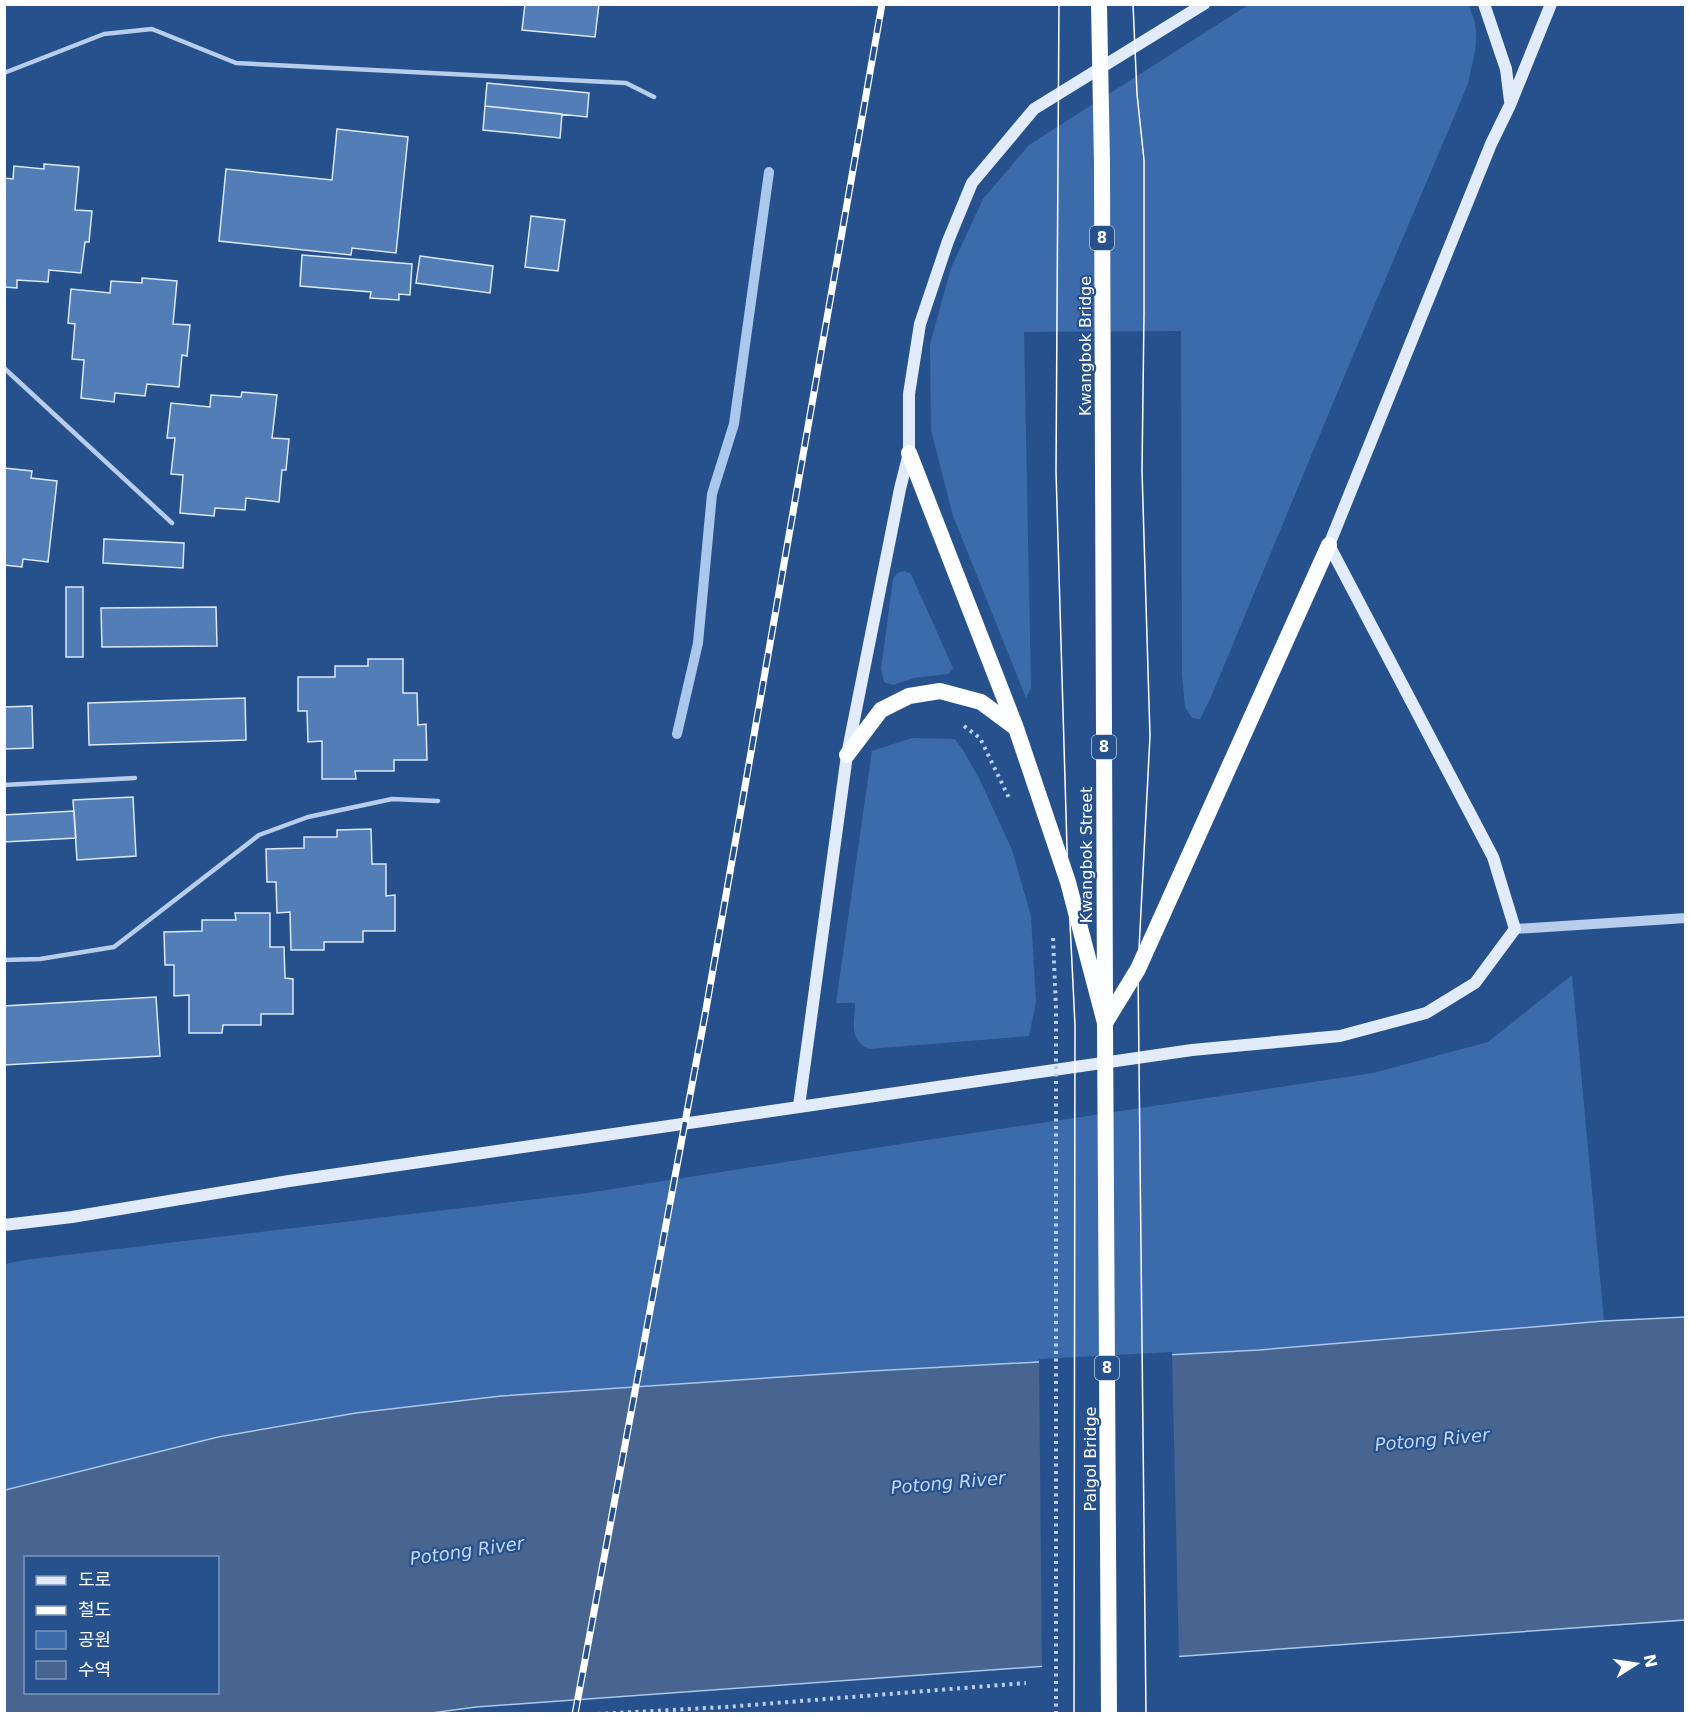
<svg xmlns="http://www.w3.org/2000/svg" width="1690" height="1718" font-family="'DejaVu Sans','Noto Sans KR',sans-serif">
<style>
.green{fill:#3b6baa}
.water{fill:#476590;stroke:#abc7eb;stroke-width:1.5;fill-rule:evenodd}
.pier{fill:#27518d}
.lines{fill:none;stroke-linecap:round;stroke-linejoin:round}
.stream{stroke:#abc7eb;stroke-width:10}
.building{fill:#537db6;stroke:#dbe8f8;stroke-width:1.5}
.path{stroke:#b7cdeb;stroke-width:4;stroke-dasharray:3 4.5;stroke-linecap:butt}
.service{stroke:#b7cdeb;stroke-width:4.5}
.tertiary{stroke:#b7cdeb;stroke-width:10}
.secondary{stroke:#e1ebf9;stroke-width:12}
.trunk{stroke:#fcfeff;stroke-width:16}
.tram{stroke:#fff;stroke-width:1.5}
.rail-casing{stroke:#fff;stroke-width:7}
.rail{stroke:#27518d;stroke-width:4.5;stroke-dasharray:14;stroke-linecap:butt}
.path-bridge{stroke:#b7cdeb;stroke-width:4;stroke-dasharray:3 4.5;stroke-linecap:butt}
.trunk-bridge{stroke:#fcfeff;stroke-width:16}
.labels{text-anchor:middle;stroke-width:4.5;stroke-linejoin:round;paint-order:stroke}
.shield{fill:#27518d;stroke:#becbdd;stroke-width:1.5}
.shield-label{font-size:15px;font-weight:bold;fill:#fff}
.street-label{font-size:16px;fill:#fff;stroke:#27518d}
.water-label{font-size:18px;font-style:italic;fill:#c3d7f2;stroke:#27518d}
</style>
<rect width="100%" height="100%" fill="#27518d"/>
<path class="green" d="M1248 5H1468C1483 34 1474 53 1468 84L1333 403 1211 697 1200 719 1192 718 1185 707 1182 675 1181 331 1024 332 1031 688 1026 698 953 516 931 430 930 344 951 268 983 199 1029 145Z
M904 571 911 574 953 668 948 674 914 678 893 685 884 682 881 669 893 579 897 573Z
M912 738 955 739 963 750 980 780 1012 850 1031 916 1036 1002 1029 1036 869 1049C848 1039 855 1023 855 1003H836L872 751Z
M1572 975 1604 1321 1259 1350 871 1371 218 1437 5 1490V1264L25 1260 587 1193 907 1143 1373 1073 1488 1042Z"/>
<path class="water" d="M1685 1317V1620L476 1707 424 1714H5V1490L218 1437 356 1413 501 1396 871 1371 1259 1350 1604 1321ZM26 1558H218V1692H26Z"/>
<path class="pier" d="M1172 1352 1179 1659 1042 1669 1039 1359Z"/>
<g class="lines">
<path class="stream" d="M677 734 698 643 712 494 734 424 769 172"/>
</g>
<path class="building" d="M525 4H599L595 37 522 30Z
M487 83 589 93 587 117 485 106Z
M485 106 562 114 560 138 483 130Z
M337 129 408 137 396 253 352 248 351 255 219 241 226 169 332 180Z
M44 164 79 167 75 210 92 211 89 242H85L81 273 49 270 48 282 17 280V288L4 287V178L13 179 14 166 44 169Z
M531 216 565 220 558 271 525 267Z
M302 255 412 264 410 295 399 294V300L370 298 371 292 300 286Z
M420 256 493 266 490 293 416 283Z
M142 278 177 281 173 324 190 325 187 356 182 355 179 387 147 384 145 396 115 393 114 402 81 398 84 360 72 359 75 324 68 323 71 289 110 293 111 281 142 283Z
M242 392 277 395 272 438 289 439 286 470H282L279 502 246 498 245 510 215 508 214 516 180 513 183 475 171 474 175 438H167L171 403 210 407 211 395 241 397Z
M4 468 32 471 31 478 57 481 48 562 23 559 22 567 4 565Z
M104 539 184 543 183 568 103 563Z
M66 587H83V657H66Z
M216 607 217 646 102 647 101 608Z
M368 659H403V693H417L418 725 426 724 427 760H394V771H355L356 779H322V741L308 742 307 711H298V677H335V666H368Z
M245 698 246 740 89 745 88 703Z
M32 706 33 748 4 749V707Z
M133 797 136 856 77 860 73 800Z
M74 811 76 838 4 842V815Z
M371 829 372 864H386V896L395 895V931H363V942H324V950H291L290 912 277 913 276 882H267L266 849 304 848V837H337V830Z
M235 913H270V947H284L285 978 293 979V1014H261V1025H223L222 1033H189V995L174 996V965H165L164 932 202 931V920H236Z
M156 997 160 1056 4 1065V1006Z"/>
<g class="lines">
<path class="path" d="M964 726 980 738 1010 800
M1053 938 1056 1009
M598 1714 726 1707 1026 1683"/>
<path class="service" d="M4 73 104 34 152 29 236 63 626 83 654 97
M4 368 172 523
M4 785 135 778
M4 960 40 959 114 947 259 835 308 817 392 799 438 801"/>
<path class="tertiary" d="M1515 929 1686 918"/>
<path class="secondary" d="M1484 4 1506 69 1510 101
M799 1106 847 755 900 489 909 453V394L920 324 948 241 972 183 1034 109 1204 4
M4 1225 72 1217 289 1181 1192 1050 1340 1036 1426 1013 1475 983 1515 929 1493 857 1329 545 1491 144 1510 105 1551 4"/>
<path class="trunk" d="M909 453 1016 728 1068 882 1105 1023
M1103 471 1105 999
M847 755 881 710 909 696 940 691 981 702 1016 728
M1105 1023 1138 969 1329 545"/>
<path class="tram" d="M1059 4 1056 471 1068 882 1075 1025 1074 1714
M1133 4 1137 94 1144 160V314L1142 471 1150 736 1138 969 1146 1714"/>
<g class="rail-casing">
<path id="rail" d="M575 1714 705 1015 882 4"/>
</g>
<use href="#rail" class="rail"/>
<path class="path-bridge" d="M1056 1714V1009"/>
<path class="trunk-bridge" d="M1099 4 1102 163 1103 471
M1105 1023 1109 1714"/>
</g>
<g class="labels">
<g class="shield">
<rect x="1090" y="226" width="24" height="24" rx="4.5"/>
<rect x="1092" y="735" width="24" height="24" rx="4.5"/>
<rect x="1095" y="1356" width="24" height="24" rx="4.5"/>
</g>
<g class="shield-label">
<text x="1102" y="243">8</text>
<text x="1104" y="752">8</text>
<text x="1107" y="1373">8</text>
</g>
<g class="street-label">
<text transform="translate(1085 346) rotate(-90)" y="6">Kwangbok Bridge</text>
<text transform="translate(1086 855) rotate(-90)" y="6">Kwangbok Street</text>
<text transform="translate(1090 1459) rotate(-90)" y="6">Palgol Bridge</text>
</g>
<g class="water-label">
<text transform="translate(1432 1440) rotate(-5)" y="6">Potong River</text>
<text transform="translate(948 1483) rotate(-5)" y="6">Potong River</text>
<text transform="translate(467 1551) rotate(-8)" y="6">Potong River</text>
</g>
</g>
<rect width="1690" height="1718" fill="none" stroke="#ffffff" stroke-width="12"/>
<rect x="24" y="1556" width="195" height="138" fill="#27518d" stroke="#7d97bb" stroke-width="1.5"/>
<rect x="36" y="1576" width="30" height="9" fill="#e1ebf9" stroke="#7d97bb" stroke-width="1.5"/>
<text x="78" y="1586" font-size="18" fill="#ffffff">도로</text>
<rect x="36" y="1606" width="30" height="9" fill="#ffffff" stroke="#7d97bb" stroke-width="1.5"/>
<text x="78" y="1616" font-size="18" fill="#ffffff">철도</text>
<rect x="36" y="1631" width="30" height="18" fill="#3b6baa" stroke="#7d97bb" stroke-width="1.5"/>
<text x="78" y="1646" font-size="18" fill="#ffffff">공원</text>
<rect x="36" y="1661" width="30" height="18" fill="#476590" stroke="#7d97bb" stroke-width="1.5"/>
<text x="78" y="1676" font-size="18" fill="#ffffff">수역</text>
<g transform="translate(1636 1664) rotate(78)" stroke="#27518d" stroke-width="4.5" paint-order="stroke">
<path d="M0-4.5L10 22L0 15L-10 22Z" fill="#ffffff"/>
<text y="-9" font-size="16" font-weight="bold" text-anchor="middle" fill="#ffffff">N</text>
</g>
</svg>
